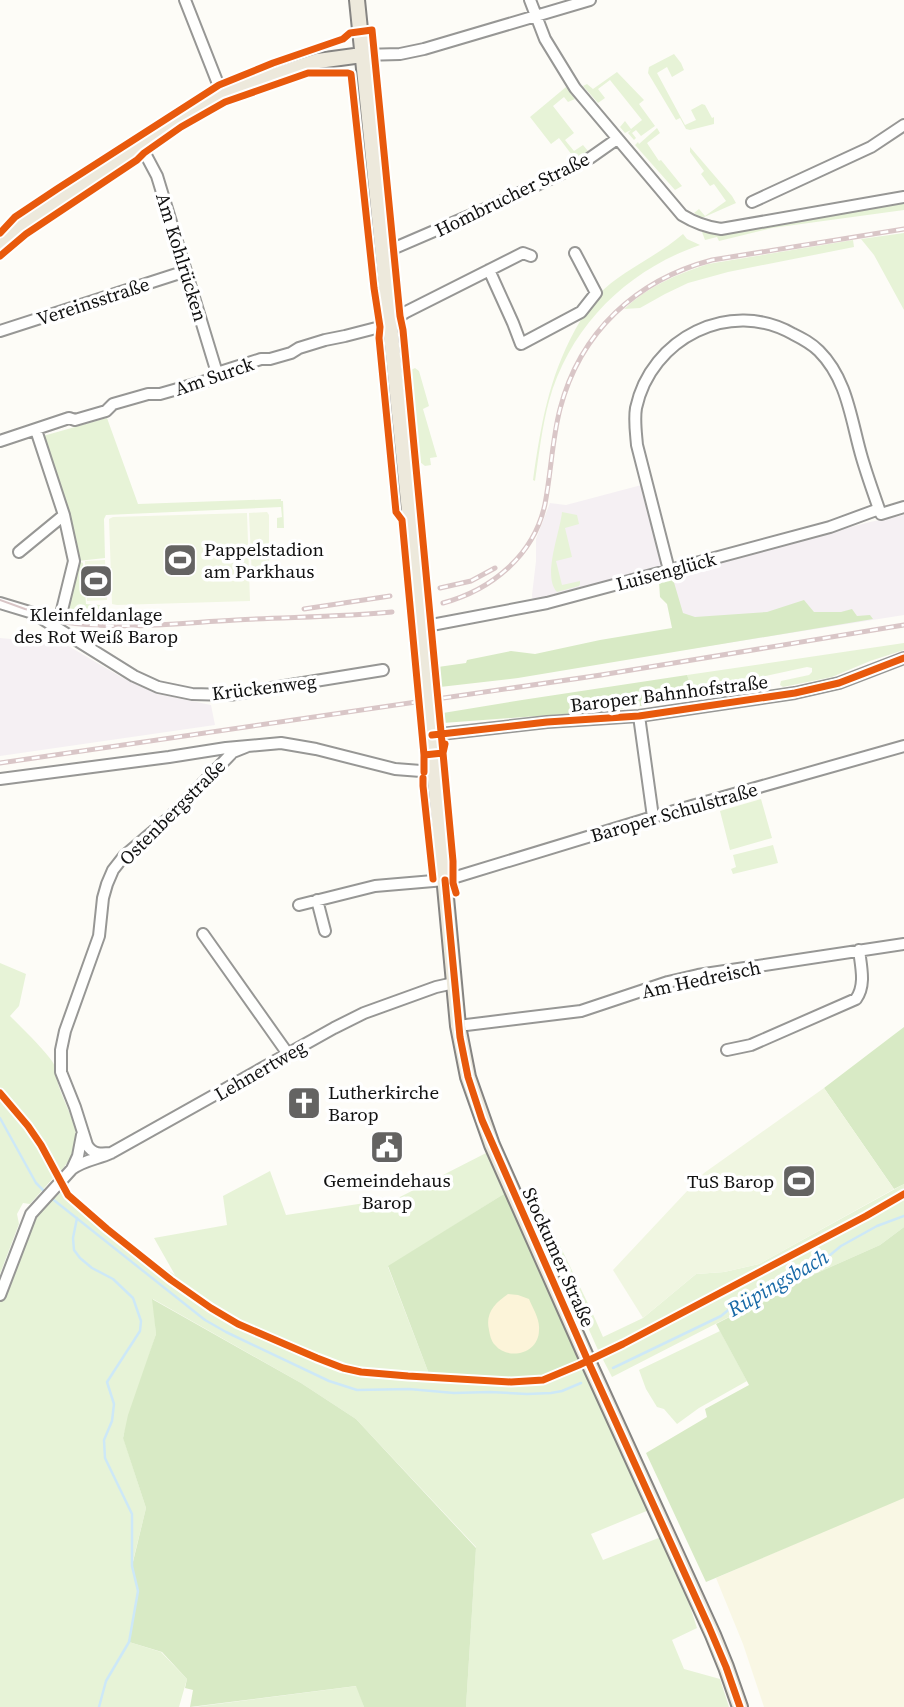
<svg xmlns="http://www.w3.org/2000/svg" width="904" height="1707" font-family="'Source Serif 4',serif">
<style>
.industrial{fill:#f5f0f3}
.farmland{fill:#f9f7e4}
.green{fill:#e7f3d7}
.forest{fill:#d8eac5}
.sand{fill:#fcf4d9}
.pitch{fill:#f0f6e1}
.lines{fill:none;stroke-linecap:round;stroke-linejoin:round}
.stream{stroke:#cde8f7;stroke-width:2.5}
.minor-casing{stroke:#979795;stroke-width:14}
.major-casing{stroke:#858482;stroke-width:18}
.minor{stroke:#fffffe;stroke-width:10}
.major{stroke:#ede9dc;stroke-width:14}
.tram{stroke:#d9c6c7;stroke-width:2}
.rail-casing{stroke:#d9c6c7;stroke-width:5}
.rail{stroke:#fff;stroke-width:2.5;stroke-dasharray:8;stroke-linecap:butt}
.major-bridge-casing{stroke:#858482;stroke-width:18;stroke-linecap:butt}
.major-bridge{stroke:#ede9dc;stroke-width:14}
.cycleway-casing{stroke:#fff;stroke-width:11}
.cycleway{stroke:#e8590c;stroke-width:7}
.labels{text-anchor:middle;stroke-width:7;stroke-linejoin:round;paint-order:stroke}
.street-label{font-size:19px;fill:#111;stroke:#fff}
.poi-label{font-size:19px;fill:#111;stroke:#fff;text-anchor:start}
.water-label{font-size:21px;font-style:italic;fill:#1768a6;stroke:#fff}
</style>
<rect width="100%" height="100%" fill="#fdfcf7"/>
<path class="industrial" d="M649 483 672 576 770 548 870 522 904 515V615L683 650 663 579 534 612 532 595 536 561V539L550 503 566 505Z
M0 638 65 644 121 677 157 694 211 705 215 725 0 756Z"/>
<path class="farmland" d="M903 1497 904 1498V1707H764L743 1644 716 1578Z"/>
<path class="green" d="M674 54 681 63 684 70 672 77 667 67 657 73 685 125 696 120 691 110 702 104 705 105 712 118 714 117V124L690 130 686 129 680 118 676 120 648 73 649 67Z
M617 72 644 100 639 104 655 126 641 136 636 130 632 133 636 138 634 140 628 133 631 130 625 133 620 127 625 121 631 129 642 120 610 80 598 89 605 98 598 103 583 86 587 84 593 89Z
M566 87 575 99 568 102 564 97 553 106 574 133 565 140 574 151 583 145 588 151 575 159 559 138 551 144 530 117Z
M657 128 660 133 647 143 659 161 661 160 682 186 675 190 635 145 638 142 639 144Z
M690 147 732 196 736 203 702 218 694 213 699 209 705 216 726 201 714 184 710 186 701 174 704 171 690 152Z
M904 200V210L772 228 719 241 717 237 705 240 702 232 721 233 739 231 862 210Z
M904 233V310L874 255 861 239Z
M683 234 687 239 700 245C627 270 570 326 549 401 542 427 539 454 535 481L533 480C541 425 548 380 575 330 582 318 589 305 599 294 621 271 658 256 683 234Z
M853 240 854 247 728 272 688 283 665 294 640 308 624 309C647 287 677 274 708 264Z
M415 368 419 371 429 406 423 409 437 457 430 458 431 465 425 466 420 462 411 370Z
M107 418 138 504 281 499V501H283L284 528H277V518L282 517 281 507 106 515 104 519 105 558 78 561 83 563 86 604 100 605 101 612H109L111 618 58 615 64 601 74 561 43 436Z
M562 512 577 515 579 524 565 528 572 557 556 561 562 585 580 581V584L579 586 557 592C542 576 560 533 562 512Z
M904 643V650L870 661 832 677 783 687 780 685 781 681 809 675 812 672V668L807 667 751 679 708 683 700 688 703 693 764 684 767 687 763 690 692 699 694 693 687 675Z
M761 799 772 838 730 850 720 811Z
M773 845 778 863 733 874 731 869 736 867 733 855Z
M0 963 26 974 19 1006 10 1016C24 1030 40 1045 52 1061 57 1068 56 1078 59 1087 72 1124 90 1138 59 1173L42 1140 0 1090Z
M0 1097C21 1120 45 1146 54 1177L30 1204 23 1203 17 1214 19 1224 0 1274Z
M488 1152 493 1169 507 1192 388 1267 429 1374 505 1380 541 1378 580 1360 649 1510 591 1534 603 1560 661 1537 685 1591 697 1628 672 1640 684 1669 720 1679 729 1707H466L476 1547 356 1419 301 1383 153 1299 156 1334 123 1437 146 1508 132 1565 138 1591 129 1642 161 1652 187 1679 179 1707H0V1299L37 1216 52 1200 67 1187 88 1212 139 1251 175 1275 154 1238 227 1225 223 1196 270 1171 286 1215 398 1198Z
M904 1184V1227L880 1245 799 1281 612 1377 598 1350 534 1206 541 1204C560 1249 584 1292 603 1337L643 1318 696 1274 724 1272 759 1264Z
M720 1331 747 1381 699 1408 677 1424 664 1409 657 1407 646 1389 639 1370Z
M357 1686 364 1707H194Z"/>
<path class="forest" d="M671 577 673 579 683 613 695 617 767 612 804 600 814 612H841L852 609 857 616 870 615 873 619 518 678 440 687 438 667 466 663 467 660 511 651 535 654 600 640 672 628 667 604 660 597 659 582Z
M687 675 694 693 692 699 604 711 443 723V713L522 700Z
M904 1027V1184L894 1189 824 1088Z
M507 1192 580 1360 541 1378 505 1380 429 1374 388 1266Z
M904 1227V1498L706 1582 646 1453 707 1417 705 1409 749 1385 716 1324 799 1281 880 1245Z
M152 1299 301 1383 356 1419 476 1548 466 1707H364L356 1686 190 1707 193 1690 185 1688 187 1679 162 1652 129 1642 138 1591 132 1566 146 1508 123 1438 128 1415 156 1334Z"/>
<path class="sand" d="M508 1294 518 1295 529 1299C533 1309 540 1319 539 1330 539 1354 508 1361 495 1345 491 1341 490 1335 489 1330 485 1313 495 1303 508 1294Z"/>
<path class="pitch" d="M267 512 269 515V579H252L249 513Z
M247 513 250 601 117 605 112 604 109 519 113 517Z
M105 560 107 600 87 601 85 561Z
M824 1088 894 1189 759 1264 724 1272 696 1274 643 1318 613 1270 704 1173Z"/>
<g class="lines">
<path class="stream" d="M0 1118 36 1183 45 1192
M50 1197 205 1320 226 1332 329 1381 357 1390 409 1389 454 1393 490 1392 527 1394 551 1393 562 1391 581 1383
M77 1218 73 1238 74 1250 80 1258 92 1268 113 1279 133 1298 141 1321 140 1331 107 1382 114 1404 112 1421 104 1440 105 1458 132 1514V1566L138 1591 129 1642 106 1681 99 1707
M613 1368 721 1316 743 1298 770 1292 818 1265 841 1246 877 1226 904 1216"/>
<g class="minor-casing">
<path id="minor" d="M185 0 222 94
M530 0 545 39 575 88 682 215C695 223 706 227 721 229L904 197
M362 55 400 54 424 49 590 0
M140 144 157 176 217 373
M752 202 871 147 904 125
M383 253 476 213 563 173 590 158 617 139
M489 270 513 323 521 344 581 312 596 293 575 253
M0 331 186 271
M36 430 64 515 74 561 62 610
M0 441 69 418 75 420 106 411 113 404 148 394H160L209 380 217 373 261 359H270L291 353 299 348 325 340 345 336 380 327 390 323 406 312 523 253 531 256
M19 552 64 515
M669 570 637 445C636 433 634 420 636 408 651 338 730 298 793 334 803 339 811 343 819 351 848 380 851 421 862 458 867 475 873 492 879 509
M0 603 33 613 134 676 158 687 192 694 229 695 383 670
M421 627 547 603 830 527 879 509 881 514 904 507
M639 716 653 817
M432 735 547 722 639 716 795 693 839 683 904 658
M0 779 169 757 226 748 281 743 316 749 395 769 434 772
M317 900 325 931
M299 905 375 886 445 880 456 877 653 817 904 746
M203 934 288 1054
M458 1026 581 1011 668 982 698 975 904 944
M727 1050 751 1045 856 999C866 985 861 967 859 950
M111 1153C101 1154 93 1155 87 1145L75 1107 61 1072V1050L65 1031 99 936 103 898 107 884 113 870 124 856 170 817 233 752 248 746
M72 1169C84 1160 98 1159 111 1153L334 1028 364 1013 436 987 454 983
M0 1295 31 1214 72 1169 78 1156 82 1135"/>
</g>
<g class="major-casing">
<path id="major" d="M357 0 427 688
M0 245 20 225 61 197 140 144 222 94 257 81 318 61 362 55
M429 715 458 1026 468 1077 492 1145 588 1361 713 1635 726 1667 740 1707"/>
</g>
<use href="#minor" class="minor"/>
<use href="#major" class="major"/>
<path class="tram" d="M0 600 25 609 60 617"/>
<g class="rail-casing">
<path id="rail" d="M440 588 471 581 495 568
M443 603C491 590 534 556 545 504 551 473 552 440 560 409 580 332 636 280 712 260L904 229
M304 609 390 596
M58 621C117 631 177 623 236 620 288 617 340 617 392 612
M0 763 601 675 904 625"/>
</g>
<use href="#rail" class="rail"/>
<g class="major-bridge-casing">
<path id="major-bridge" d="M427 688 429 715"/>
</g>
<use href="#major-bridge" class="major-bridge"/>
<g class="cycleway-casing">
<path id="cycleway" d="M0 233 15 217 57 189 219 85 273 63 343 39 350 33 372 30 400 316 403 330 443 753 424 755
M0 256 26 234 137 160 144 153 181 127 225 102 308 73H348L351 74 374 288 380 327 379 338 396 512 402 520 424 755V772
M432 735 547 722 639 716 795 693 839 683 904 658
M445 744 443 753 453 861V883L456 893
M423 778V786L433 879
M445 880 460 1037 468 1077 482 1120 588 1361 709 1627 726 1667 740 1707
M0 1093 28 1126 41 1145 68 1195 107 1229 171 1280 211 1308 238 1324 317 1358 343 1368 361 1372 408 1376 511 1382 543 1380 579 1365 623 1344 866 1216 904 1194"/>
</g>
<use href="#cycleway" class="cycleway"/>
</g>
<defs>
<g id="stadium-square" transform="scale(1.75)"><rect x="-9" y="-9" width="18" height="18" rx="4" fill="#646362" stroke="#fff"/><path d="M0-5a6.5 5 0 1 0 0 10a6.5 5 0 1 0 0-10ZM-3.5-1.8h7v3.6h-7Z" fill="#fff"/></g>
<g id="church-square" transform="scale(1.75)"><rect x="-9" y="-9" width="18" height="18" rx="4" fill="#646362" stroke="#fff"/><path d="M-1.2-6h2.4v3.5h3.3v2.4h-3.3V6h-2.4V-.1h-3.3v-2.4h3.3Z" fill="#fff"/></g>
<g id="civic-square" transform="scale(1.75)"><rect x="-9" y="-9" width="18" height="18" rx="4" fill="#646362" stroke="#fff"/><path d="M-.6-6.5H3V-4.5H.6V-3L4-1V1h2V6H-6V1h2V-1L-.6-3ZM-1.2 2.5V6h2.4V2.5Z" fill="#fff"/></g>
</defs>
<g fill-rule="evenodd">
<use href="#stadium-square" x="180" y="560"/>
<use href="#stadium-square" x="96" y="581"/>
<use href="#church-square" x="304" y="1103"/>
<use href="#civic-square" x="387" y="1147"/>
<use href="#stadium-square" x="799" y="1181"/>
</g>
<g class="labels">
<g class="street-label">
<text transform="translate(512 194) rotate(-26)" y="7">Hombrucher Straße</text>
<text transform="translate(182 257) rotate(73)" y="7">Am Kohlrücken</text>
<text transform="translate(93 301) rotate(-18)" y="7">Vereinsstraße</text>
<text transform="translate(214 376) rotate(-19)" y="7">Am Surck</text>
<text transform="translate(666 571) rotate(-15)" y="7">Luisenglück</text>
<text transform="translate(264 687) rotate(-7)" y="7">Krückenweg</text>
<text transform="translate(669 693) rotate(-7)" y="7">Baroper Bahnhofstraße</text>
<text transform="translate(172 812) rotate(-45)" y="7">Ostenbergstraße</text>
<text transform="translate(674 812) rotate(-16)" y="7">Baroper Schulstraße</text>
<text transform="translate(701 979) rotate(-12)" y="7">Am Hedreisch</text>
<text transform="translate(260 1070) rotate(-30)" y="7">Lehnertweg</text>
<text transform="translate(559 1257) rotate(66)" y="7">Stockumer Straße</text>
</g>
<g class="poi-label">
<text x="204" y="556">Pappelstadion<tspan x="204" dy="22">am Parkhaus</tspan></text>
<text x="96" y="621" text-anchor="middle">Kleinfeldanlage<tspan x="96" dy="22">des Rot Weiß Barop</tspan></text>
<text x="328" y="1099">Lutherkirche<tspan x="328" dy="22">Barop</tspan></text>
<text x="387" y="1187" text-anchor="middle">Gemeindehaus<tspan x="387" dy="22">Barop</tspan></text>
<text x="774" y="1188" text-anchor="end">TuS Barop</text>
</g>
<g class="water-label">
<text transform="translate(778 1283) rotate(-30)" y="7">Rüpingsbach</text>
</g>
</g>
</svg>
